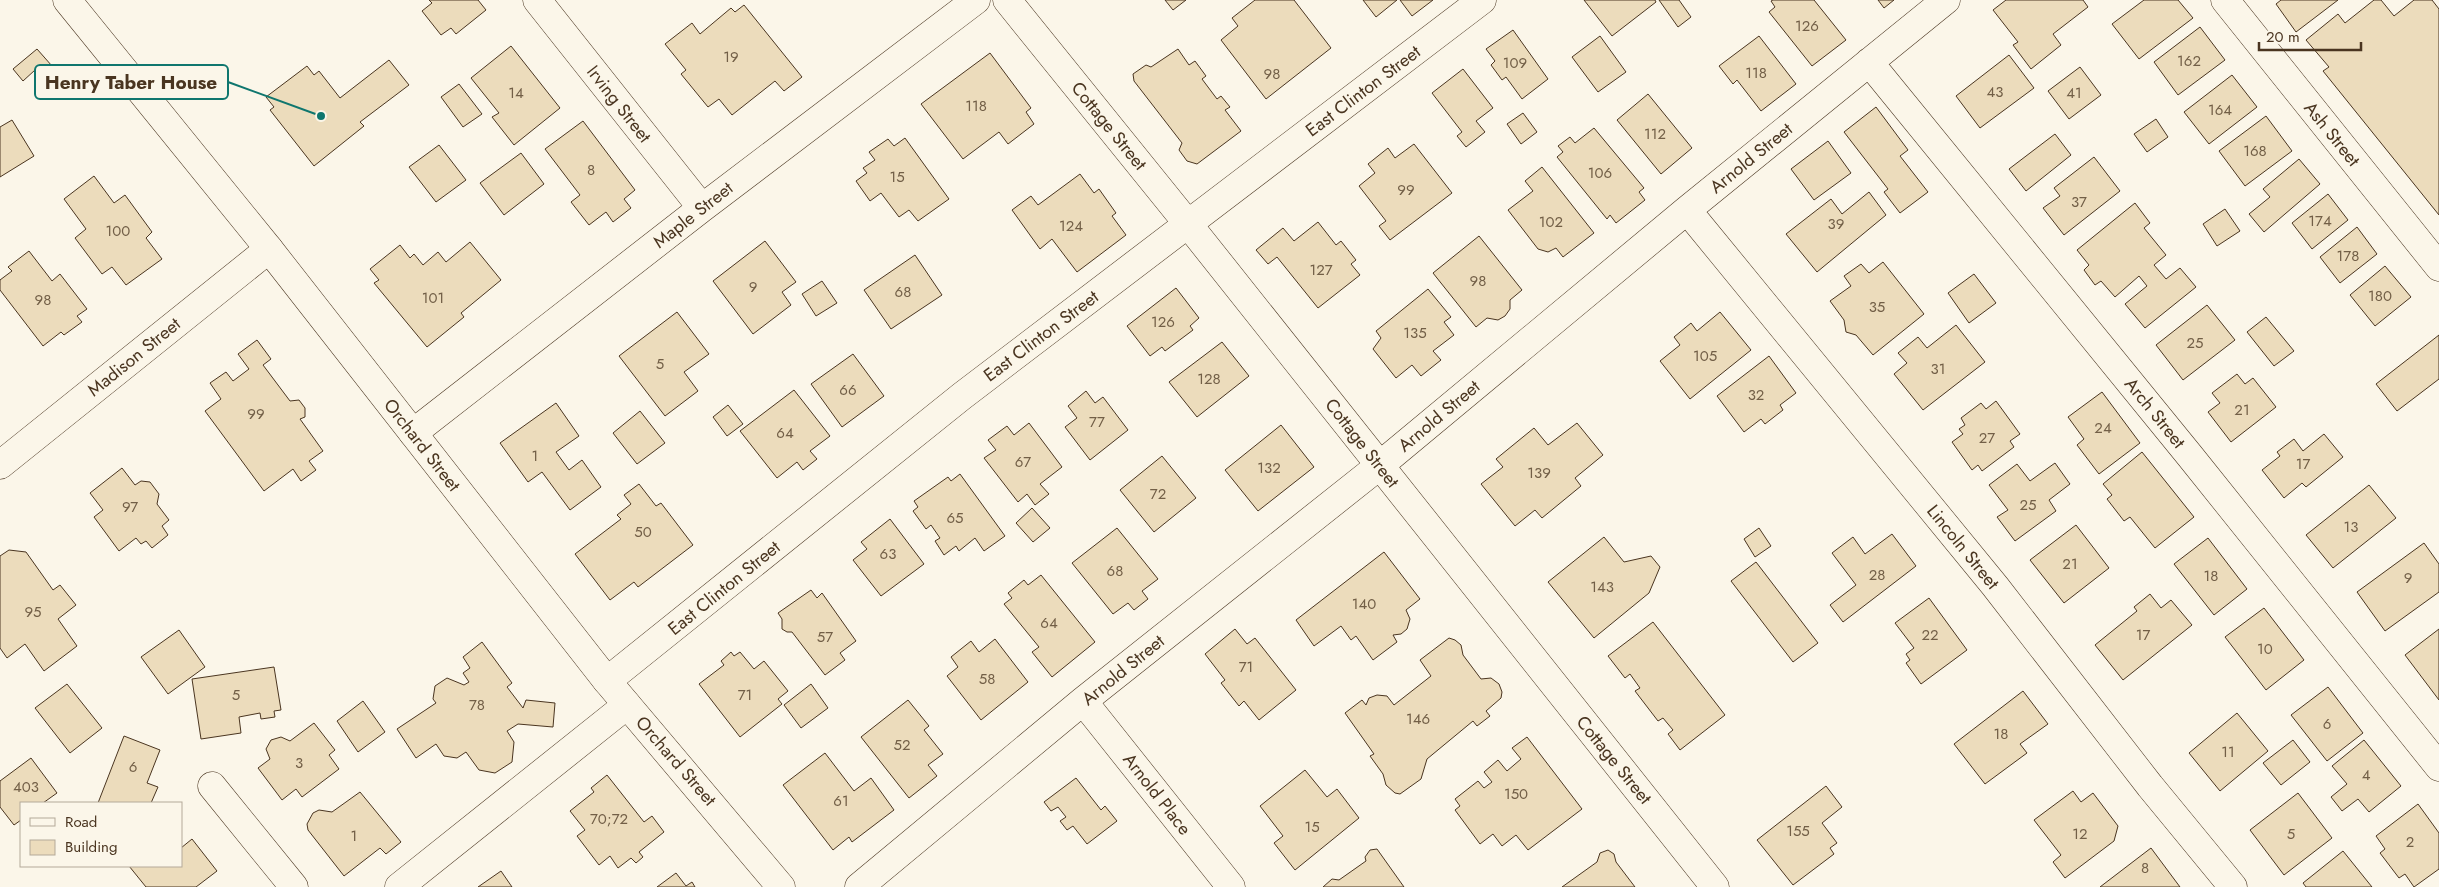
<svg xmlns="http://www.w3.org/2000/svg" width="2439" height="887" font-family="Jost,sans-serif">
<style>
.building{fill:#ecdcbc;stroke:#4a3520}
.lines{fill:none;stroke-linecap:round;stroke-linejoin:round}
.minor-casing{stroke:#4a3520;stroke-width:29}
.tertiary-casing{stroke:#4a3520;stroke-width:29}
.secondary-casing{stroke:#4a3520;stroke-width:29}
.minor{stroke:#fbf6e9;stroke-width:28}
.tertiary{stroke:#fbf6e9;stroke-width:28}
.secondary{stroke:#fbf6e9;stroke-width:28}
.labels{text-anchor:middle;stroke-width:4;stroke-linejoin:round;paint-order:stroke}
.number-label{font-size:15px;fill:#725f47}
.street-label{font-size:18px;fill:#4a3520;stroke:#fbf6e9}
.leader{fill:none;stroke:#0f766e;stroke-width:2}
.callout-dot{fill:#0f766e;stroke:#fbf6e9;stroke-width:2}
.callout{fill:#fbf6e9;stroke:#0f766e;stroke-width:2}
.callout-label{font-size:19px;text-anchor:middle;font-weight:bold;fill:#4a3520}
</style>
<rect width="100%" height="100%" fill="#fbf6e9"/>
<path class="building" d="M429 0H478L486 10 456 34 451 28 441 35 422 11 432 3Z
M1165 0H1186L1173 10Z
M1255 0H1294L1331 48 1266 99 1221 40 1238 26 1232 18Z
M1363 0H1397L1376 17Z
M1400 0H1433L1412 16Z
M1584 0H1655L1656 2 1612 36Z
M1659 0H1679L1691 17 1678 27Z
M1773 0H1814L1846 40 1812 66 1769 12 1775 7 1771 1Z
M1878 0H1894L1884 8Z
M2006 0H2083L2088 7 2053 34 2061 45 2031 69 2013 45 2018 42 1993 10Z
M2144 0H2178L2193 18 2139 59 2112 24Z
M2281 0H2338L2296 32 2276 4Z
M2374 0H2381L2394 16 2414 0H2432L2439 9V215L2323 71 2329 67 2306 40 2338 14 2345 23Z
M744 5 802 77 784 91 775 81 732 115 719 99 708 107 681 74 686 70 665 44 692 23 700 34 731 8 735 12Z
M2200 27 2225 60 2178 95 2154 62Z
M1513 30 1548 79 1522 99 1506 77 1502 80 1491 65 1495 61 1486 49Z
M1600 36 1626 72 1598 92 1572 57Z
M1759 36 1796 84 1761 111 1737 80 1733 84 1719 66Z
M511 46 560 108 514 145 492 117 499 113 471 78Z
M37 49 52 66 40 76 35 70 23 81 13 69Z
M1178 49 1189 65 1195 61 1206 76 1202 79 1217 99 1221 96 1230 107 1225 110 1241 131 1197 164 1187 161 1179 150 1182 143 1134 81 1133 74 1146 65 1151 67Z
M990 53 1031 108 1026 112 1034 124 1008 144 999 132 963 159 921 104Z
M2009 55 2034 88 1980 128 1956 96Z
M389 60 409 85 360 122 364 126 314 166 270 110 274 107 266 97 307 66 314 75 319 71 340 98Z
M2080 67 2101 95 2069 119 2048 91Z
M1463 69 1493 108 1476 121 1485 132 1466 147 1457 136 1462 132 1432 93Z
M2232 75 2257 107 2209 144 2184 112Z
M459 84 482 114 463 127 441 97Z
M1648 94 1692 148 1661 174 1617 120Z
M1876 107 1908 150 1900 156 1928 192 1900 213 1884 192 1888 189 1844 132Z
M1523 113 1537 132 1521 144 1507 124Z
M2266 116 2292 151 2245 186 2219 151Z
M2156 119 2168 137 2147 152 2134 134Z
M12 120 34 156 0 177V127Z
M583 121 635 190 624 199 631 208 613 222 606 212 589 225 571 202 580 195 545 149Z
M1594 128 1644 188 1639 192 1645 200 1616 223 1610 215 1607 219 1557 157 1563 152 1558 146 1570 137 1575 143Z
M2055 134 2071 155 2026 191 2009 169Z
M905 138 949 199 918 221 909 210 899 217 881 193 870 201 856 181 867 173 863 168 875 160 869 152 888 139 894 146Z
M1828 141 1851 173 1814 200 1791 169Z
M1414 144 1452 193 1390 240 1379 226 1386 221 1359 186 1375 173 1368 164 1388 148 1395 158Z
M439 145 466 180 436 202 409 167Z
M521 153 544 184 504 215 480 183Z
M2094 157 2120 191 2064 235 2043 208 2060 196 2054 188Z
M2299 159 2320 184 2264 232 2249 214 2270 197 2263 189Z
M1542 167 1594 233 1563 257 1556 248 1548 252 1538 249 1508 210 1533 191 1525 181Z
M1080 174 1094 193 1099 189 1116 213 1112 216 1126 235 1077 272 1052 239 1040 249 1012 210 1031 196 1038 205Z
M94 176 114 203 125 195 152 232 146 238 162 259 126 285 112 267 102 274 75 238 86 229 64 199Z
M1869 192 1886 215 1817 272 1786 234 1831 199 1842 214Z
M2328 194 2348 220 2312 249 2292 223Z
M2135 203 2150 223 2144 228 2166 255 2154 265 2166 279 2180 268 2196 287 2145 328 2125 304 2147 286 2139 276 2115 297 2101 281 2095 285 2084 270 2089 265 2077 250Z
M2225 209 2240 231 2217 246 2203 224Z
M1318 222 1336 245 1341 241 1356 260 1351 264 1360 275 1318 308 1277 257 1268 264 1256 250 1283 228 1294 241Z
M2357 227 2377 254 2340 283 2320 257Z
M1479 236 1522 290 1510 300V309L1505 316 1498 320 1487 318 1476 327 1433 273Z
M765 241 796 282 782 292 791 305 753 334 713 281Z
M470 242 501 280 461 313 464 317 427 347 374 283 379 280 370 269 400 245 410 258 414 254 423 265 438 252 446 262Z
M29 251 52 281 60 274 87 309 77 316 82 322 64 335 61 332 43 346 0 290V280L12 271 8 267Z
M915 255 942 295 891 329 864 290Z
M1883 262 1924 314 1873 355 1856 335 1846 332 1844 320 1830 301 1851 286 1844 276 1861 264 1869 273Z
M2385 266 2411 297 2375 326 2350 295Z
M1974 274 1996 303 1969 323 1948 293Z
M822 281 837 303 816 316 802 294Z
M1176 288 1199 318 1190 326 1193 330 1165 351 1162 347 1150 356 1127 326Z
M1428 289 1451 317 1444 322 1454 335 1433 351 1441 360 1421 376 1412 365 1396 378 1373 349 1381 338 1376 331Z
M2207 305 2235 340 2183 380 2156 345Z
M677 312 709 354 684 372 698 391 665 416 619 356Z
M1720 312 1751 350 1690 399 1660 361 1680 345 1674 337 1691 323 1697 331Z
M2266 317 2294 351 2274 366 2247 332Z
M1956 325 1985 362 1923 410 1894 374 1907 363 1898 353 1918 337 1927 348Z
M2439 335V379L2397 411 2376 384Z
M257 340 271 359 263 365 290 401 299 400 305 408V417L300 419 323 451 309 461 316 470 301 481 293 469 264 491 205 411 221 399 210 383 226 372 233 381 249 369 238 354Z
M1222 342 1249 376 1197 417 1169 382Z
M853 354 884 396 842 427 811 384Z
M1769 356 1796 393 1780 405 1783 410 1765 424 1761 419 1744 432 1717 396Z
M2237 374 2245 384 2253 378 2276 407 2231 442 2208 412 2220 403 2212 393Z
M794 390 830 436 810 451 817 459 803 470 797 462 777 478 740 431Z
M1086 391 1095 403 1103 397 1128 430 1090 460 1065 427 1077 418 1068 406Z
M2102 392 2140 443 2099 474 2077 445 2084 439 2068 417Z
M1996 401 2020 434 2010 441 2014 447 1982 471 1978 465 1972 470 1952 442 1963 434 1959 429 1965 425 1961 418 1981 403 1986 409Z
M556 403 579 436 556 452 569 470 582 460 601 487 570 510 542 472 528 482 500 443Z
M728 405 743 424 727 436 713 417Z
M640 411 665 443 637 464 613 433Z
M1029 423 1062 467 1040 484 1049 494 1035 505 1027 494 1018 502 984 458 996 450 988 440 1007 426 1014 435Z
M1577 423 1603 455 1575 478 1581 486 1542 518 1535 510 1515 526 1481 484 1503 467 1496 459 1534 428 1548 445Z
M1281 425 1314 467 1258 511 1225 470Z
M2324 434 2343 457 2306 487 2302 483 2284 498 2262 470 2280 456 2277 452 2294 439 2303 451Z
M2142 452 2194 517 2155 548 2130 517 2124 521 2107 499 2112 495 2103 484Z
M1162 456 1196 498 1154 532 1120 490Z
M2055 463 2070 484 2049 500 2056 511 2015 541 1997 517 2008 510 1989 485 2017 464 2030 481Z
M122 468 135 485 141 481 150 482 159 494 157 504 169 520 162 526 168 535 152 548 146 541 141 544 136 538 119 551 94 517 103 510 90 493Z
M960 474 1005 536 984 551 975 538 959 551 956 546 944 555 935 541 940 538 931 525 926 529 913 511 918 507 914 501 948 477 951 481Z
M639 484 656 506 661 503 693 545 638 587 634 582 610 600 575 554 621 519 617 515 631 504 624 495Z
M2369 485 2396 518 2333 568 2306 535Z
M1032 508 1050 528 1033 542 1016 523Z
M890 519 924 564 881 596 853 560 867 549 861 542Z
M2076 525 2109 568 2064 603 2030 560Z
M1117 528 1158 579 1142 591 1148 599 1134 610 1128 603 1113 614 1072 563Z
M1759 528 1771 546 1755 557 1744 539Z
M1892 534 1916 566 1843 622 1830 605 1856 585 1832 553 1853 537 1865 554Z
M1604 537 1624 562 1651 556 1660 567 1649 593 1594 638 1548 582Z
M2208 538 2247 589 2214 615 2174 564Z
M2424 543 2439 564V592L2385 631 2357 592Z
M9 550 26 552 53 590 60 585 76 605 58 619 77 646 44 671 25 644 7 658 0 648V556Z
M1384 552 1420 599 1406 610 1410 619 1407 629 1401 634 1393 635 1397 642 1373 660 1356 636 1351 640 1341 626 1314 646 1296 620Z
M1756 562 1818 643 1793 662 1731 581Z
M1041 575 1095 642 1052 677 1032 652 1039 647 1004 604 1012 598 1008 593 1024 580 1028 585Z
M811 590 817 598 822 593 856 641 840 653 845 660 825 675 792 632H787L782 629V619L778 613Z
M2150 594 2161 608 2171 600 2192 625 2123 680 2095 645 2137 611 2134 607Z
M1929 598 1967 650 1921 684 1906 663 1910 660 1906 654 1914 648 1895 623Z
M2264 608 2304 660 2266 690 2225 637Z
M1653 622 1725 715 1680 750 1668 734 1673 730 1663 718 1658 721 1635 691 1640 688 1630 674 1625 678 1608 656Z
M1235 629 1247 644 1255 638 1296 690 1259 720 1244 701 1239 706 1221 683 1225 680 1205 654Z
M2439 629V700L2405 655Z
M179 630 205 667 168 694 141 657Z
M1449 638 1455 640 1461 645 1463 655 1481 679 1491 678 1499 684 1502 692 1501 698 1486 711 1490 716 1477 726 1473 721 1427 759 1421 779 1400 794 1395 793 1386 785 1383 774 1370 756 1374 754 1345 713 1362 700 1366 705 1369 698 1377 695 1387 696 1394 705 1431 676 1420 660Z
M995 639 1028 682 981 720 947 676 958 667 951 657 971 641 979 652Z
M482 642 512 683 507 687 523 708 526 700 555 703 553 727 518 724 507 731 514 742 512 762 495 773 479 770 466 752 457 758 444 756 436 744 416 758 397 729 436 703 433 699 435 686 447 678 464 685 469 682 463 673 470 668 463 657Z
M731 652 734 656 740 652 754 669 764 661 788 691 778 699 782 704 740 737 699 684 724 665 721 661Z
M274 667 281 710 274 711 275 717 261 719 260 713 239 717 241 733 201 739 192 679Z
M67 684 102 728 70 753 35 708Z
M811 684 828 708 801 728 784 705Z
M2328 687 2363 733 2327 761 2291 715Z
M2023 691 2048 724 2020 744 2027 753 1985 784 1954 744Z
M908 700 929 726 924 730 943 754 928 765 937 776 909 798 861 737Z
M363 701 385 732 358 752 337 721Z
M2237 713 2268 751 2220 791 2189 753Z
M314 723 335 750 329 755 339 769 302 797 296 789 282 800 258 768 270 759 266 749 271 740 281 737 290 741Z
M124 736 160 750 147 783 158 787 151 803H98Z
M1527 737 1582 809 1528 850 1516 835 1502 846 1493 834 1480 844 1455 810 1460 806 1455 799 1478 781 1484 788 1492 782 1484 772 1498 760 1507 771 1521 759 1512 748Z
M2293 740 2310 762 2281 785 2263 763Z
M2364 740 2401 786 2369 812 2358 799 2342 811 2331 797 2347 784 2332 766Z
M825 753 854 791 871 778 894 810 852 842 849 837 833 850 783 785Z
M31 758 57 793 43 803H21V820L14 825 0 807V781Z
M1305 770 1327 797 1337 789 1359 818 1295 870 1274 843 1283 836 1260 806Z
M607 775 644 822 652 816 664 832 639 852 643 857 636 863 631 858 618 868 610 856 599 865 577 836 585 830 570 811 594 792 591 788Z
M1076 778 1101 810 1105 806 1117 821 1087 844 1073 826 1067 830 1060 821 1066 817 1058 807 1051 811 1044 802Z
M1826 786 1842 807 1822 823 1837 843 1830 848 1834 854 1793 885 1757 840Z
M2073 791 2081 802 2093 793 2118 826 2114 841 2065 878 2053 862 2061 855 2034 820Z
M360 792 401 842 386 854 380 848 344 876 308 830 307 824 313 813 319 810 332 812Z
M2298 793 2332 838 2284 875 2250 830Z
M2418 804 2439 833V869L2414 887 2405 874 2399 878 2380 853 2385 849 2376 836Z
M192 839 217 871 196 887H146L129 866H181V848Z
M2151 848 2180 887H2100Z
M1377 849 1404 887H1323L1332 879 1339 880 1366 861 1365 857 1370 850Z
M1608 850 1614 854 1616 862 1635 887H1562L1597 862 1600 853Z
M2343 851 2372 887H2306L2303 883Z
M501 871 512 887H478Z
M676 873 686 886 692 882 695 887H657Z"/>
<g class="lines">
<g class="minor-casing">
<path id="minor" d="M537 0 702 208
M2225 0 2439 267
M1869 62 2190 456 2439 767
M1687 210 1995 586 2150 786 2233 887
M413 433 702 208 976 0
M0 465 269 249
M607 681 962 396 1482 0
M1083 701 1231 887
M212 786 294 887
M399 887 627 705
M859 887 1083 701 1379 466 1687 210 1946 0"/>
</g>
<g class="tertiary-casing">
<path id="tertiary" d="M67 0 269 249 607 681 781 887"/>
</g>
<g class="secondary-casing">
<path id="secondary" d="M1007 0 1188 224 1715 887"/>
</g>
<use href="#minor" class="minor"/>
<use href="#tertiary" class="tertiary"/>
<use href="#secondary" class="secondary"/>
</g>
<g class="labels">
<g class="number-label">
<text x="1807" y="31">126</text>
<text x="731" y="62">19</text>
<text x="2189" y="66">162</text>
<text x="1515" y="68">109</text>
<text x="1756" y="78">118</text>
<text x="1272" y="79">98</text>
<text x="1995" y="97">43</text>
<text x="516" y="98">14</text>
<text x="2074" y="98">41</text>
<text x="976" y="111">118</text>
<text x="2220" y="115">164</text>
<text x="1655" y="139">112</text>
<text x="2255" y="156">168</text>
<text x="591" y="175">8</text>
<text x="1600" y="178">106</text>
<text x="897" y="182">15</text>
<text x="1406" y="195">99</text>
<text x="2079" y="207">37</text>
<text x="2320" y="226">174</text>
<text x="1551" y="227">102</text>
<text x="1836" y="229">39</text>
<text x="1071" y="231">124</text>
<text x="118" y="236">100</text>
<text x="2348" y="261">178</text>
<text x="1321" y="275">127</text>
<text x="1478" y="286">98</text>
<text x="753" y="292">9</text>
<text x="903" y="297">68</text>
<text x="2380" y="301">180</text>
<text x="433" y="303">101</text>
<text x="43" y="305">98</text>
<text x="1877" y="312">35</text>
<text x="1163" y="327">126</text>
<text x="1415" y="338">135</text>
<text x="2195" y="348">25</text>
<text x="1705" y="361">105</text>
<text x="660" y="369">5</text>
<text x="1938" y="374">31</text>
<text x="1209" y="384">128</text>
<text x="848" y="395">66</text>
<text x="1756" y="400">32</text>
<text x="2242" y="415">21</text>
<text x="256" y="419">99</text>
<text x="1097" y="427">77</text>
<text x="2103" y="433">24</text>
<text x="785" y="438">64</text>
<text x="1987" y="443">27</text>
<text x="535" y="461">1</text>
<text x="1023" y="467">67</text>
<text x="2303" y="469">17</text>
<text x="1269" y="473">132</text>
<text x="1539" y="478">139</text>
<text x="1158" y="499">72</text>
<text x="2028" y="510">25</text>
<text x="130" y="512">97</text>
<text x="955" y="523">65</text>
<text x="2351" y="532">13</text>
<text x="643" y="537">50</text>
<text x="888" y="559">63</text>
<text x="2070" y="569">21</text>
<text x="1115" y="576">68</text>
<text x="1877" y="580">28</text>
<text x="2211" y="581">18</text>
<text x="2408" y="583">9</text>
<text x="1602" y="592">143</text>
<text x="1364" y="609">140</text>
<text x="33" y="617">95</text>
<text x="1049" y="628">64</text>
<text x="1930" y="640">22</text>
<text x="2143" y="640">17</text>
<text x="825" y="642">57</text>
<text x="2265" y="654">10</text>
<text x="1246" y="672">71</text>
<text x="987" y="684">58</text>
<text x="236" y="700">5</text>
<text x="745" y="700">71</text>
<text x="477" y="710">78</text>
<text x="1418" y="724">146</text>
<text x="2327" y="729">6</text>
<text x="2001" y="739">18</text>
<text x="902" y="750">52</text>
<text x="2228" y="757">11</text>
<text x="299" y="768">3</text>
<text x="133" y="772">6</text>
<text x="2366" y="780">4</text>
<text x="26" y="792">403</text>
<text x="1516" y="799">150</text>
<text x="841" y="806">61</text>
<text x="609" y="824">70;72</text>
<text x="1312" y="832">15</text>
<text x="1798" y="836">155</text>
<text x="2080" y="839">12</text>
<text x="2291" y="839">5</text>
<text x="354" y="841">1</text>
<text x="2410" y="847">2</text>
<text x="2145" y="873">8</text>
</g>
<g class="street-label">
<text transform="translate(1363 91) rotate(-37)" y="6">East Clinton Street</text>
<text transform="translate(619 104) rotate(52)" y="6">Irving Street</text>
<text transform="translate(1109 126) rotate(51)" y="6">Cottage Street</text>
<text transform="translate(2332 134) rotate(51)" y="6">Ash Street</text>
<text transform="translate(1751 158) rotate(-39)" y="6">Arnold Street</text>
<text transform="translate(693 215) rotate(-38)" y="6">Maple Street</text>
<text transform="translate(1041 336) rotate(-37)" y="6">East Clinton Street</text>
<text transform="translate(134 357) rotate(-39)" y="6">Madison Street</text>
<text transform="translate(2155 413) rotate(51)" y="6">Arch Street</text>
<text transform="translate(1439 416) rotate(-40)" y="6">Arnold Street</text>
<text transform="translate(1362 443) rotate(52)" y="6">Cottage Street</text>
<text transform="translate(422 445) rotate(52)" y="6">Orchard Street</text>
<text transform="translate(1963 547) rotate(51)" y="6">Lincoln Street</text>
<text transform="translate(724 588) rotate(-39)" y="6">East Clinton Street</text>
<text transform="translate(1123 670) rotate(-39)" y="6">Arnold Street</text>
<text transform="translate(1614 760) rotate(51)" y="6">Cottage Street</text>
<text transform="translate(676 761) rotate(49)" y="6">Orchard Street</text>
<text transform="translate(1157 794) rotate(52)" y="6">Arnold Place</text>
</g>
</g>
<path class="leader" d="M321 116L228 82"/>
<circle class="callout-dot" cx="321" cy="116" r="5"/>
<rect class="callout" x="35" y="65" width="193" height="34" rx="5"/>
<g class="callout-label">
<text x="131" y="89">Henry Taber House</text>
</g>
<rect x="20" y="802" width="162" height="65" fill="#fbf6e9" stroke="#b4a999"/>
<rect x="30" y="818" width="25" height="8" fill="#fbf6e9" stroke="#b4a999"/>
<text x="65" y="827" font-size="15" fill="#4a3520">Road</text>
<rect x="30" y="840" width="25" height="15" fill="#ecdcbc" stroke="#b4a999"/>
<text x="65" y="852" font-size="15" fill="#4a3520">Building</text>
<path d="M2259 42v8h102v-8" fill="none" stroke="#4a3520" stroke-width="2.5"/>
<text x="2266" y="42" font-size="15" fill="#4a3520" stroke="#fbf6e9" stroke-width="4" paint-order="stroke">20 m</text>
</svg>
